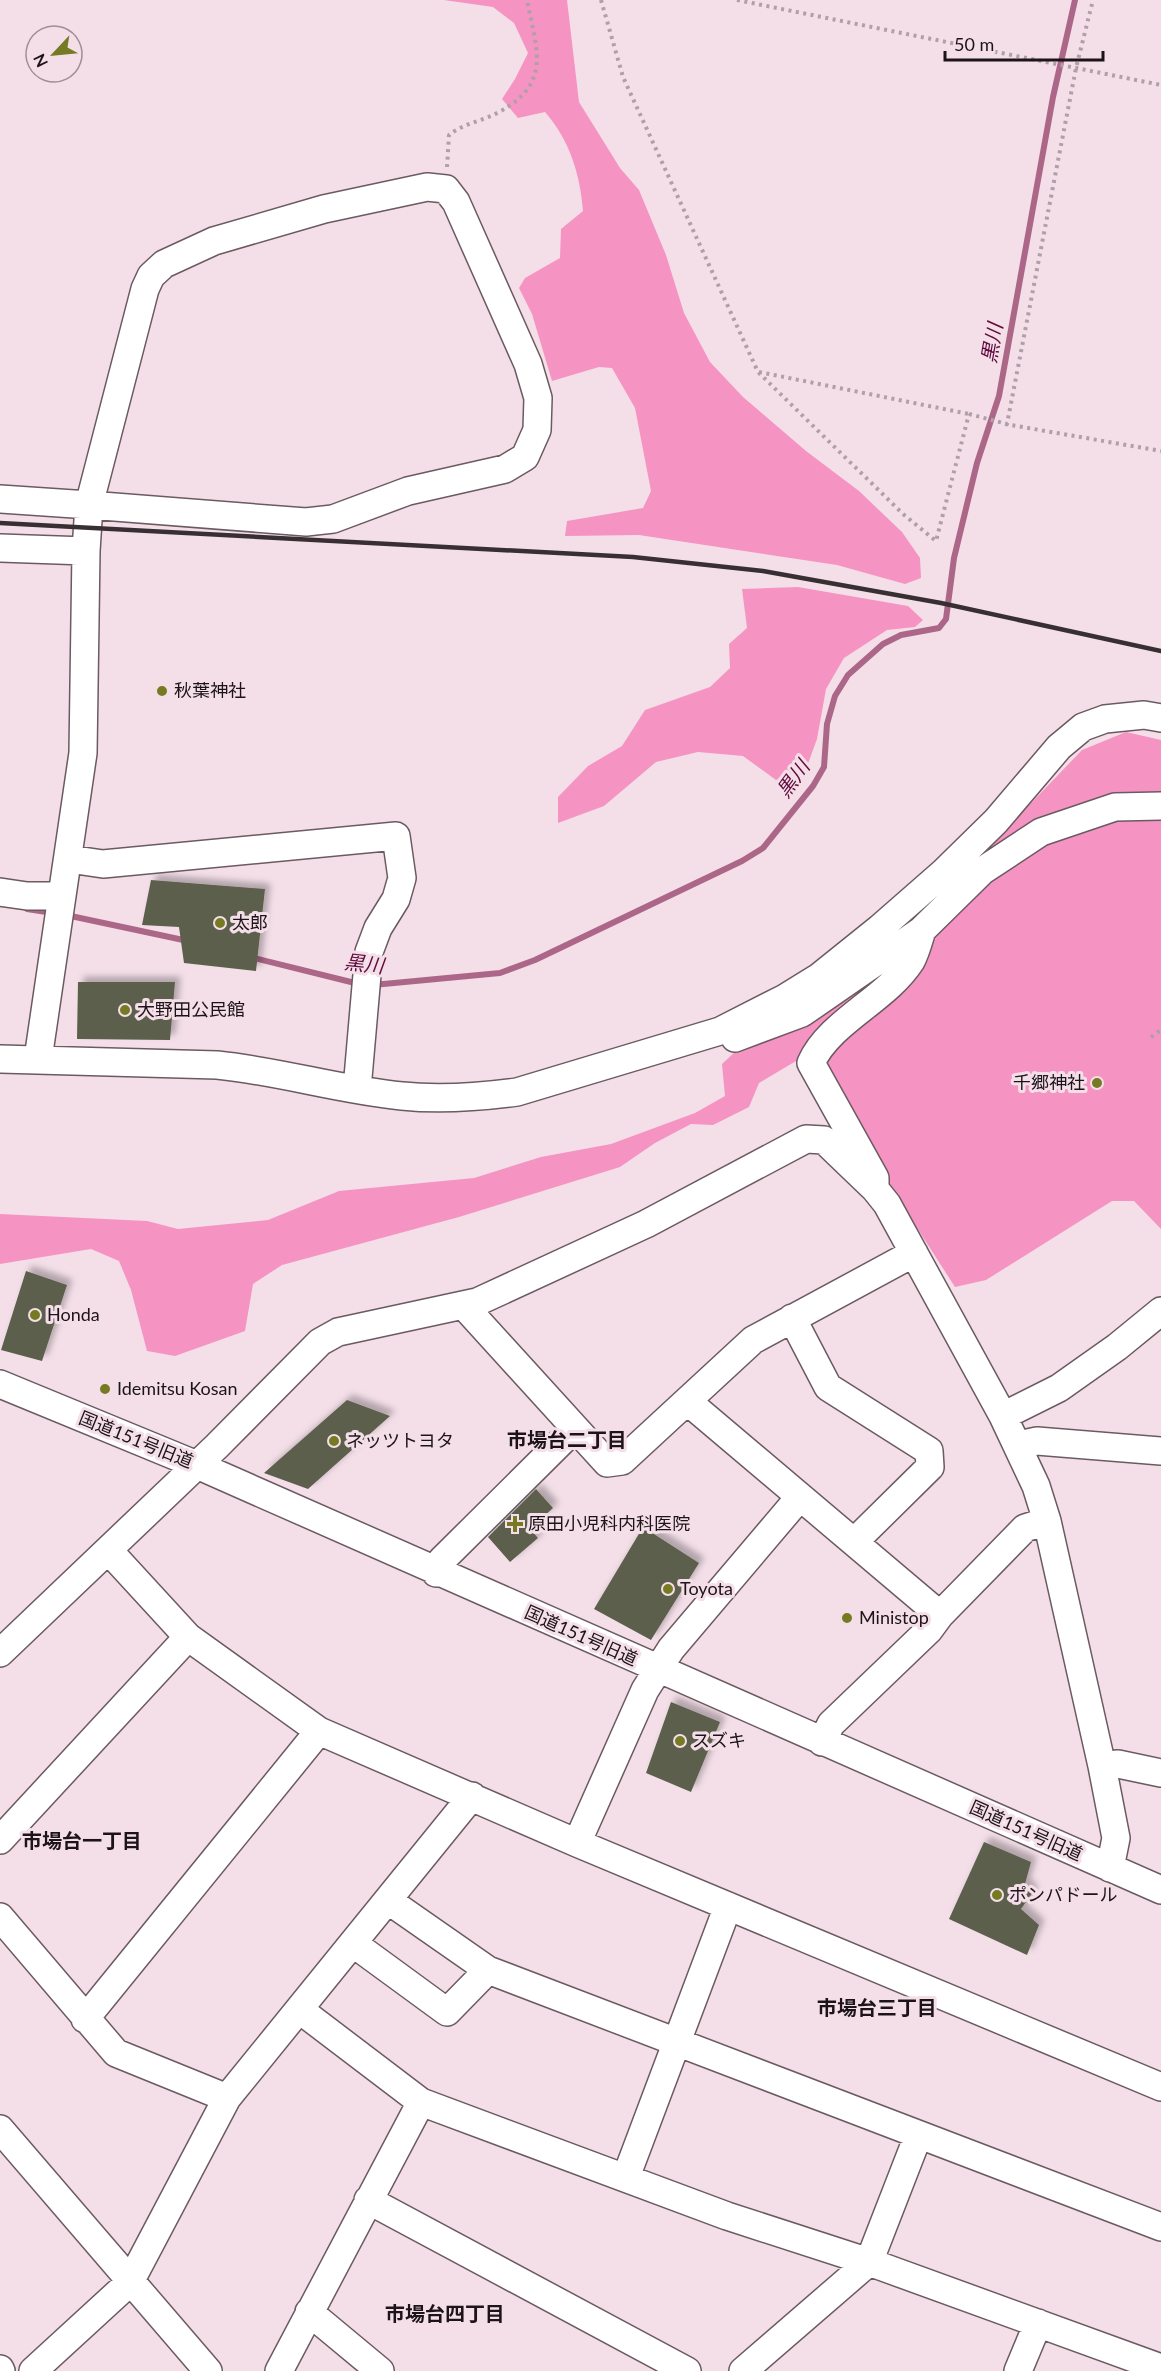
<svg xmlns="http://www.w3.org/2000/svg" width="1161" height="2371" font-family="Lato,'Noto Sans JP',sans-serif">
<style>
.forest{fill:#f594c2}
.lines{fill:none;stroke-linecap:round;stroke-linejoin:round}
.stream{stroke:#ac6788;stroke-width:6}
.building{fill:#5d5e4e;filter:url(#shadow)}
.minor-casing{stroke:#6b5a61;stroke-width:30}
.path{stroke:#af9fa6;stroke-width:4;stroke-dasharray:3 4.5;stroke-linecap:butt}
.minor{stroke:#fff;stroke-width:27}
.rail{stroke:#382f33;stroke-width:4.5}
.poi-dot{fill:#757a23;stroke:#f4dfe8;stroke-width:2}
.labels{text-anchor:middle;stroke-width:6;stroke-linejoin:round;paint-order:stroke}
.poi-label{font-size:18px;fill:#1c1418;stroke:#f4dfe8;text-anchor:start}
.street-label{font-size:18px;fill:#1c1418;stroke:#f4dfe8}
.water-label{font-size:20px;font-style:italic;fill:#610b3e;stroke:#f4dfe8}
.neighbourhood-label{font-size:20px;font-weight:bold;fill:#1c1418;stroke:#f4dfe8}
</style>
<defs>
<filter id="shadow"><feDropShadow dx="5.5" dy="-5.5" stdDeviation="3" flood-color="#0004"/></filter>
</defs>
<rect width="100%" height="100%" fill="#f4dfe8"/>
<path class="forest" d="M444 0H567L579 102 620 168 639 190 666 255 684 313 710 362 743 397 806 451 859 491 902 532 920 558 921 578 905 584 837 565 639 535 565 536 567 521 643 508 651 491 635 408 612 368 599 367 552 381 532 314 519 288 525 278 560 258 561 229 583 211C580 174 570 141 545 112L518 118 502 99 515 79 528 53 514 23 493 7Z
M798 587 908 606 923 620 915 627 887 630 844 658 826 689 817 739 806 769 776 780 743 756 698 752 656 762 604 806 558 823V797L588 766 622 746 645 710 710 687 730 668 729 644 747 628 742 589Z
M1126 732 1161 740V1229L1134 1201H1112L986 1280 955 1287 883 1175 821 1065 796 1061 759 1083 749 1107 713 1125 691 1124 655 1143 620 1167 459 1217 282 1265 253 1284 245 1331 175 1356 147 1351 131 1290 119 1261 91 1249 0 1264V1214L147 1221 178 1229 268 1220 339 1191 474 1178 541 1157 611 1144 695 1113 725 1096 722 1064 738 1049 1010 825 1082 750Z"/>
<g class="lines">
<path class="stream" d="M27 909 53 913
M66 915 188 941
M250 957 359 984
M373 985 500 973 535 960 742 861 763 848 813 786 824 767 827 724 835 696 848 675 883 644 901 635 939 628 946 619 954 558 977 463 999 396 1053 97 1075 0"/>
</g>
<path class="building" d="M151 880 265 889 256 971 184 963 179 927 142 925Z
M78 982H175L170 1040 77 1039Z
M26 1271 67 1285 42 1361 1 1350Z
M347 1400 390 1416 308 1489 264 1473Z
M536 1489 553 1508 530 1529 538 1538 510 1562 488 1537Z
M643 1527 699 1563 651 1640 594 1609Z
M671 1702 720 1722 691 1792 646 1773Z
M984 1842 1031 1862 1025 1884 1033 1892 1021 1909 1039 1925 1027 1955 949 1919Z"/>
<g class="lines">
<g class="minor-casing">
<path id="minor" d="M427 187 446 189 456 202 528 364 538 398 537 430 525 457 505 469 408 491 333 519 306 522 89 505 145 289 151 276 164 264 214 241 324 209Z
M0 499 89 505 86 551 83 753 38 1059
M0 548 86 551
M69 859 103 864 396 836 402 878 396 899 378 928 369 952 357 1089
M0 892 27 896H61
M922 930 982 871 1041 832 1115 807 1161 806
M735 1038 802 1013 922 930C919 940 916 952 911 961 886 1000 829 1022 811 1063L875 1178V1189L887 1204 1003 1416
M0 1059 217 1065C279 1071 340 1090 402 1096 439 1100 480 1097 517 1092L720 1031 785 998 819 977 880 928 944 872 996 821 1059 747 1083 727 1105 719 1144 715 1161 718
M465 1307 607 1463 622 1461 753 1340 914 1253
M1161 1311 1117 1347 1059 1388 1003 1416 1036 1486 1047 1521 1102 1766 1118 1764 1161 1773
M792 1318 828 1387 929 1451 930 1467 854 1542
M0 1384 197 1465 1161 1890
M687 1401 940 1615 1025 1528 1047 1521
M1018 1445 1037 1441 1161 1451
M109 1551 188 1637 319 1731 577 1843 1161 2087
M436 1573 442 1560 575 1428
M0 1653 217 1446 320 1342 338 1332 477 1302 646 1224 806 1139 824 1140 875 1189
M822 1742 831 1724 929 1630 940 1615
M1102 1766 1116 1838 1110 1868
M0 1840 188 1637
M577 1843 645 1690 671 1649 799 1498
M389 1901 488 1970 1161 2227
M0 1917 116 2053 227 2098
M354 1944 447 2012 488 1970
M300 2010 421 2102 727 2216 869 2262 1161 2368
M85 2019 319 1731
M0 2129 208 2371
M626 2177 728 1906
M368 2200 687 2371
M309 2312 380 2371
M0 2369 1 2371
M33 2371 130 2282 227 2098 472 1796
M279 2371 421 2102
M743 2371 869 2262 918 2136
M1018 2371 1038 2323"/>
</g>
<path class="path" d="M601 0 623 77 758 372 903 514 936 541 969 414
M737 0 1161 85
M447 167 449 135C464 123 483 121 499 112 553 83 536 48 527 0
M759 372 969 414
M969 414 1007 424 1076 68 1093 0
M1005 424 1161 451
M1151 1037 1161 1030"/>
<use href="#minor" class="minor"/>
<path class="rail" d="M0 523 633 557 763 571 941 603 1161 651"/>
</g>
<g class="poi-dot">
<circle cx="162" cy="691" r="6"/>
<circle cx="220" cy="923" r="6"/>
<circle cx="125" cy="1010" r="6"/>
<circle cx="1097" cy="1083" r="6"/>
<circle cx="35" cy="1315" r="6"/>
<circle cx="105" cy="1389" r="6"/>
<circle cx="334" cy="1441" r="6"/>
<path d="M512 1515h6v6h6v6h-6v6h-6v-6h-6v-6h6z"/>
<circle cx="668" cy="1589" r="6"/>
<circle cx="847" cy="1618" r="6"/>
<circle cx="680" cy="1741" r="6"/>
<circle cx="997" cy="1895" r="6"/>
</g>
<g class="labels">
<g class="poi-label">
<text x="174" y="697">秋葉神社</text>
<text x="232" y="929">太郎</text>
<text x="137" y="1016">大野田公民館</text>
<text x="1085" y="1089" text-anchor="end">千郷神社</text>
<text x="47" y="1321">Honda</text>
<text x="117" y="1395">Idemitsu Kosan</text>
<text x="346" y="1447">ネッツトヨタ</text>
<text x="528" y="1530">原田小児科内科医院</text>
<text x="680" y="1595">Toyota</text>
<text x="859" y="1624">Ministop</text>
<text x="692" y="1747">スズキ</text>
<text x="1009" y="1901">ポンパドール</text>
</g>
<g class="street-label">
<text transform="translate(136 1440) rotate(22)" y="6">国道151号旧道</text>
<text transform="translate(581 1636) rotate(24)" y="6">国道151号旧道</text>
<text transform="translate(1026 1831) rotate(24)" y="6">国道151号旧道</text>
</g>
<g class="water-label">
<text transform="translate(992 343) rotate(-80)" y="7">黒川</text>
<text transform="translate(793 779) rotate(-54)" y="7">黒川</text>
<text transform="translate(364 964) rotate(6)" y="7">黒川</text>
</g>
<g class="neighbourhood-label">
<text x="567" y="1447">市場台二丁目</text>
<text x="82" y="1848">市場台一丁目</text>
<text x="877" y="2015">市場台三丁目</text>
<text x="445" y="2321">市場台四丁目</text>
</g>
</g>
<g transform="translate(54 54) rotate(244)"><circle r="28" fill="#f4dfe8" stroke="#9e8e95" stroke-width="1.5"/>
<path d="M0-4.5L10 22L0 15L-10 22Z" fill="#757a23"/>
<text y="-9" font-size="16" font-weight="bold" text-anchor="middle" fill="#1c1418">N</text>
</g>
<path d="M945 51v9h158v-9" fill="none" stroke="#1c1418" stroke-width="3"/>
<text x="954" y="51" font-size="18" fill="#1c1418" stroke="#f4dfe8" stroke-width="4.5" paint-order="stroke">50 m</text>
</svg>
